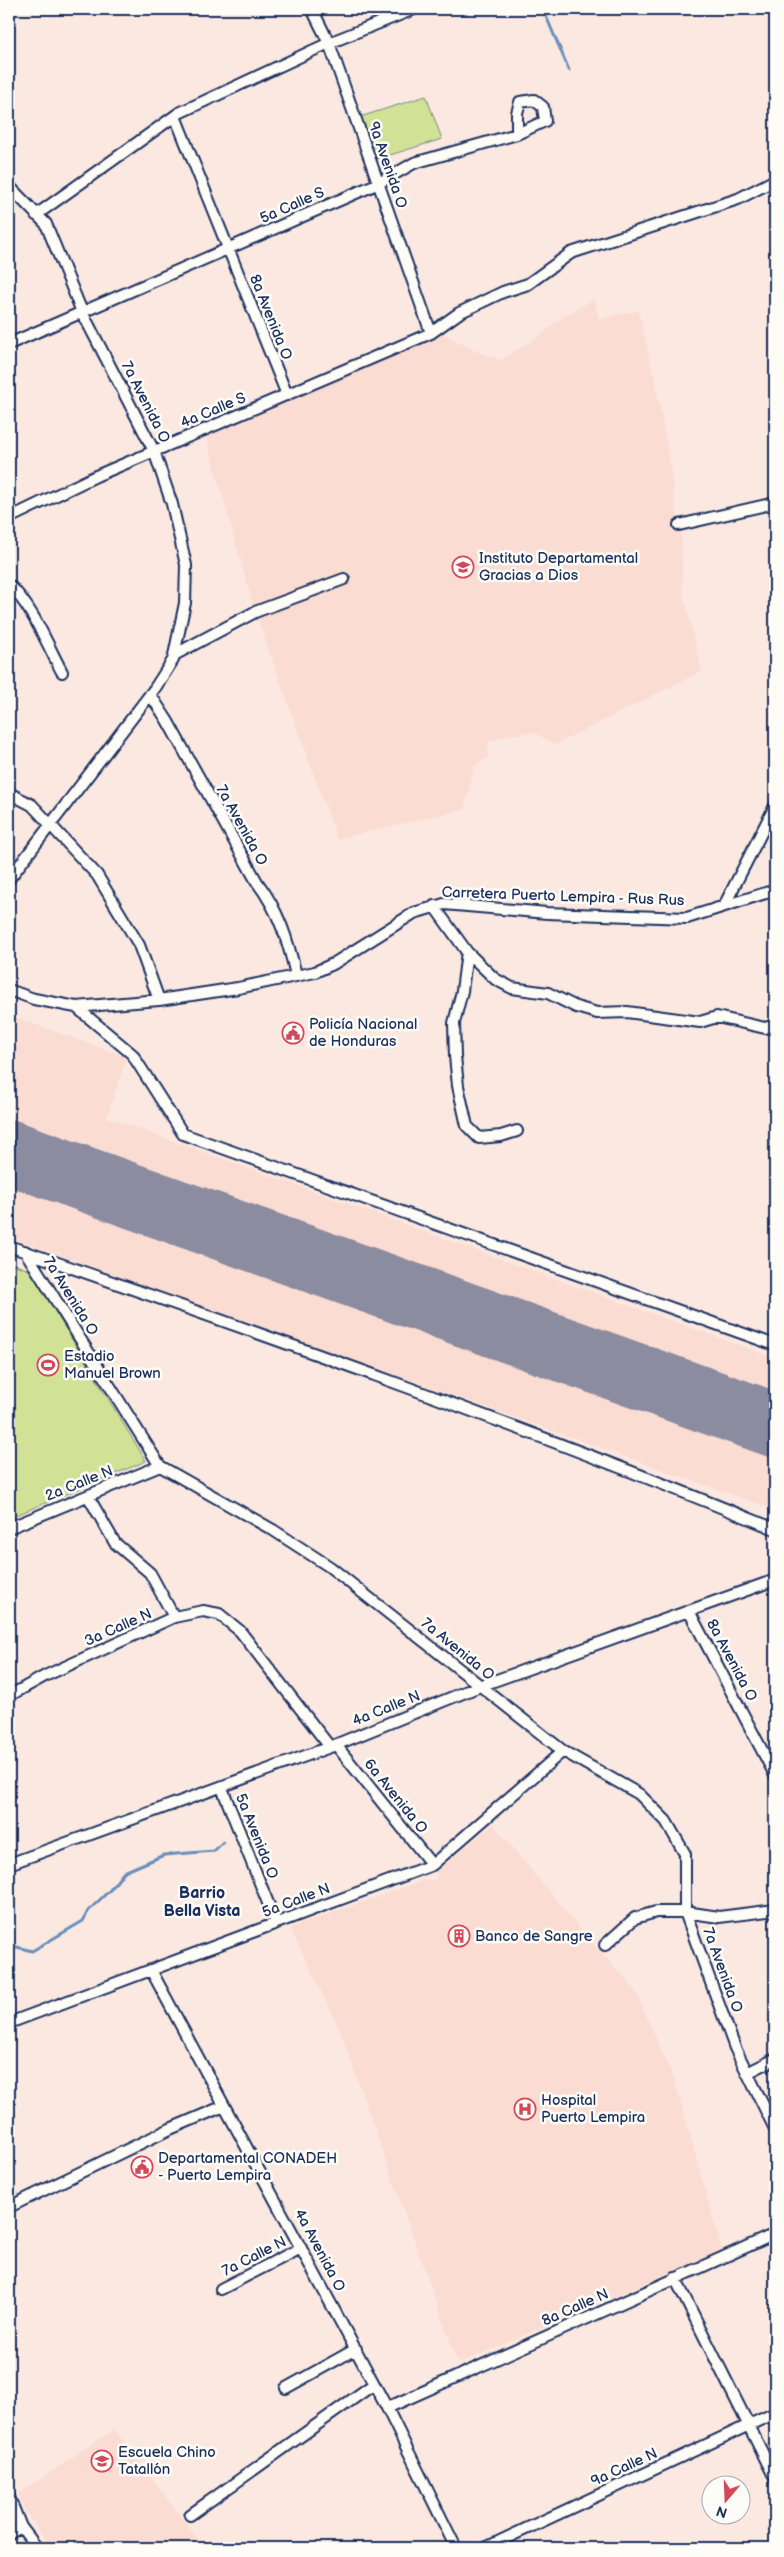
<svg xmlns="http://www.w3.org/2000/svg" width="784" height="2557" font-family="'Balsamiq Sans',sans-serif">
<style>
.built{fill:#fadcd2}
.green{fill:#d1e296;stroke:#76887a}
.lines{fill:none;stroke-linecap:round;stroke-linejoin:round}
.stream{stroke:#688ebb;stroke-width:3}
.runway{stroke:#8b8ca0;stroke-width:65}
.minor-casing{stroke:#1b2f5e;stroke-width:14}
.minor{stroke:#fdfcf7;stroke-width:10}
.labels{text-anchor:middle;stroke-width:5;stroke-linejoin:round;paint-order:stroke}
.street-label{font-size:15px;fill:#1b2f5e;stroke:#fdfcf7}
.poi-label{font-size:15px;fill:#1b2f5e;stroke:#fdfcf7;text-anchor:start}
.neighbourhood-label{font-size:16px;font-weight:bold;fill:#1b2f5e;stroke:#fdfcf7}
</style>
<rect width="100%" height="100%" fill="#fbe9e1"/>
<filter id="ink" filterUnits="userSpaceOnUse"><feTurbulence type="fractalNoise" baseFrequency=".02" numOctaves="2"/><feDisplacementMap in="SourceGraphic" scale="10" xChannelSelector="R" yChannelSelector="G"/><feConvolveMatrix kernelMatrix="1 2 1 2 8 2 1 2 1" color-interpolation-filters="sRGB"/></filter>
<g filter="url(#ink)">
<path class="built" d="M594 299 599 319 638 310 655 379 671 468 674 498 682 542 683 592 702 671 555 745 533 732 504 736 488 742V758L474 767 465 809 337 839 255 612 206 437 434 329 476 351 500 360 537 338 567 314Z
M9 1015 127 1057 107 1117 775 1358V1510L9 1237Z
M493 1824 591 1942 634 1988 675 2081 722 2250 458 2364 339 2028 290 1928 424 1880H436V1872Z
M114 2429 205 2548H52L25 2512 18 2494Z"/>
<path class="green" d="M426 96 442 139 377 159 360 117Z
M9 1263 30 1270 146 1461 9 1518Z"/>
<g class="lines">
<path class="stream" d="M543 9 569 70
M9 1945 32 1951 83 1921 88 1911 110 1890 124 1872 164 1855 214 1851 223 1842"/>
<path class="runway" d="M9 1152 775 1425"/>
<g class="minor-casing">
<path id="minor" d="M312 9 329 43 431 333
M175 116 287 395
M9 186 46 224 82 312 154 451 172 504 186 565 185 603 173 660 155 688 9 879
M36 215 179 113 329 43 414 9
M9 344 379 183 414 163 517 134 545 121 543 107 534 100 520 102 517 113V134
M9 518 96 476 431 333 459 313 503 292 528 284 571 253 738 199 775 180
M679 525 775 503
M9 585C31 604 48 646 62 672
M174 655 255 612 344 579
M150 694 167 720 257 882C279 911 288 941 296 975
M9 793 32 805 97 875 139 945 159 1000
M434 906 467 952 462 991 454 1023 455 1056 458 1086 467 1126 479 1138 501 1136 517 1131
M724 906 775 806
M467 952 495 979 512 988 548 993 576 1007 597 1013 627 1012 700 1022 717 1017 765 1028 775 1025
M9 990 34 999 76 1007 159 1000 238 988 315 972 333 964 414 913 444 904 547 913 687 918 775 890
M76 1007 132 1054 183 1134 775 1345
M9 1246C266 1335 523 1426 775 1529
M25 1251 160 1466 273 1530 330 1567 563 1751 639 1794 666 1821 685 1854V1912L735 2048 775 2129
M88 1496 115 1543 150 1573 174 1617
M9 1528 160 1466
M690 1613 775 1775
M9 1696 45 1676 174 1617 203 1611 219 1614 240 1631 330 1747
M336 1745 432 1865
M222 1788 276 1923
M9 1864 330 1747 480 1686 775 1580
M605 1945 635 1918 656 1912H685L719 1917 775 1910
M151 1970 387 2408 456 2548
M9 2023 432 1865 563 1751
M747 2073 775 2059
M9 2207 170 2129 224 2106
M675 2278 775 2478
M221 2289 301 2248
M286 2388 356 2349
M387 2408 775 2234
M9 2497 21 2527 37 2548
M190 2515 374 2384
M9 2534 21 2527
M485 2548 775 2413"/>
</g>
<use href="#minor" class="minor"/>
</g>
</g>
<defs>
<g id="school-ring" transform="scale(1.125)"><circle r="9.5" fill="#fdfcf7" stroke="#d1495b" stroke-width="1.5"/><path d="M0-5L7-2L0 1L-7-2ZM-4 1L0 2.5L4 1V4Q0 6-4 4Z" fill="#d1495b"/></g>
<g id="civic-ring" transform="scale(1.125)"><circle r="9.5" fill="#fdfcf7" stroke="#d1495b" stroke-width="1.5"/><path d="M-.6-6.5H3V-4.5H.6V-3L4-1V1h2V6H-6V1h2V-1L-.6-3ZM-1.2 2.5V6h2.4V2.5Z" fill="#d1495b"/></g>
<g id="stadium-ring" transform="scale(1.125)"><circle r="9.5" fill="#fdfcf7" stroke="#d1495b" stroke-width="1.5"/><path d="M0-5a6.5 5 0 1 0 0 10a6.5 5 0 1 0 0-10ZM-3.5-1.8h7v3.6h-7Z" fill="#d1495b"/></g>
<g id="building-ring" transform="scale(1.125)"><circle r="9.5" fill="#fdfcf7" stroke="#d1495b" stroke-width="1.5"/><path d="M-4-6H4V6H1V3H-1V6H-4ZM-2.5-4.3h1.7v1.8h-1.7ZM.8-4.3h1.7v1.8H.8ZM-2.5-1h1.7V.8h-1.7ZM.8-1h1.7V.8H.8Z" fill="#d1495b"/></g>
<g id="hospital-ring" transform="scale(1.125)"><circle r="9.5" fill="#fdfcf7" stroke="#d1495b" stroke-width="1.5"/><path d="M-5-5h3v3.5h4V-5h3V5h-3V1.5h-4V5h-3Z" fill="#d1495b"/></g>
</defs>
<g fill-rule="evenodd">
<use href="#school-ring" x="463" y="567"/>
<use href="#civic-ring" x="293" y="1033"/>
<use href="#stadium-ring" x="48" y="1365"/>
<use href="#building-ring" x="459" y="1936"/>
<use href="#hospital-ring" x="525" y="2109"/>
<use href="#civic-ring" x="142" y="2167"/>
<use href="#school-ring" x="102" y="2461"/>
</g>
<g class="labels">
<g class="street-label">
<text transform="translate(388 165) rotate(71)" y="5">9a Avenida O</text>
<text transform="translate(292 205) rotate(-24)" y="5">5a Calle S</text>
<text transform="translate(271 317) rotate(68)" y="5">8a Avenida O</text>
<text transform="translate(146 402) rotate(63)" y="5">7a Avenida O</text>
<text transform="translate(213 410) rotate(-23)" y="5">4a Calle S</text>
<text transform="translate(242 825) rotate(61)" y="5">7a Avenida O</text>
<text transform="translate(563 896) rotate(2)" y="5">Carretera Puerto Lempira - Rus Rus</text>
<text transform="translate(71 1296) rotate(58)" y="5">7a Avenida O</text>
<text transform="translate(79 1483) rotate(-22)" y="5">2a Calle N</text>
<text transform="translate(118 1627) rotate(-24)" y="5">3a Calle N</text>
<text transform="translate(458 1649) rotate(39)" y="5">7a Avenida O</text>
<text transform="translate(732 1660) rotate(62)" y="5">8a Avenida O</text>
<text transform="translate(386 1708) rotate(-22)" y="5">4a Calle N</text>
<text transform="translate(396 1796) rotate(51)" y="5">6a Avenida O</text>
<text transform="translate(257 1836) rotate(68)" y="5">5a Avenida O</text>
<text transform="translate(296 1900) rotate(-21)" y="5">5a Calle N</text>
<text transform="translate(723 1970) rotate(70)" y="5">7a Avenida O</text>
<text transform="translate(320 2250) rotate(62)" y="5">4a Avenida O</text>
<text transform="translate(254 2256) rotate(-27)" y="5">7a Calle N</text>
<text transform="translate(575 2307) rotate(-24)" y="5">8a Calle N</text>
<text transform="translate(624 2467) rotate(-25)" y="5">9a Calle N</text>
</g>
<g class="poi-label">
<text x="479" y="563">Instituto Departamental<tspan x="479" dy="17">Gracias a Dios</tspan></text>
<text x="309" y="1029">Policía Nacional<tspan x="309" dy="17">de Honduras</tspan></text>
<text x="64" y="1361">Estadio<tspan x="64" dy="17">Manuel Brown</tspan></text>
<text x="475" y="1941">Banco de Sangre</text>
<text x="541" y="2105">Hospital<tspan x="541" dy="17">Puerto Lempira</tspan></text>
<text x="158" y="2163">Departamental CONADEH<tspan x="158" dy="17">- Puerto Lempira</tspan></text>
<text x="118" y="2457">Escuela Chino<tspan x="118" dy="17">Tatallón</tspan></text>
</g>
<g class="neighbourhood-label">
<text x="202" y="1898">Barrio<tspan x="202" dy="18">Bella Vista</tspan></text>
</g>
</g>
<rect width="784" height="2557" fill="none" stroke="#fdfcf7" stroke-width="30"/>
<rect x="15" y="15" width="754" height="2527" fill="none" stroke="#1b2f5e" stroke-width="2" filter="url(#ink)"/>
<g transform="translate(726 2500) rotate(199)"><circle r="24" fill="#fdfcf7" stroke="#a3aaba"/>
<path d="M0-4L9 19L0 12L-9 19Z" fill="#d1495b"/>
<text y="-8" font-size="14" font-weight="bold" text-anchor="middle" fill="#1b2f5e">N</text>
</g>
</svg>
